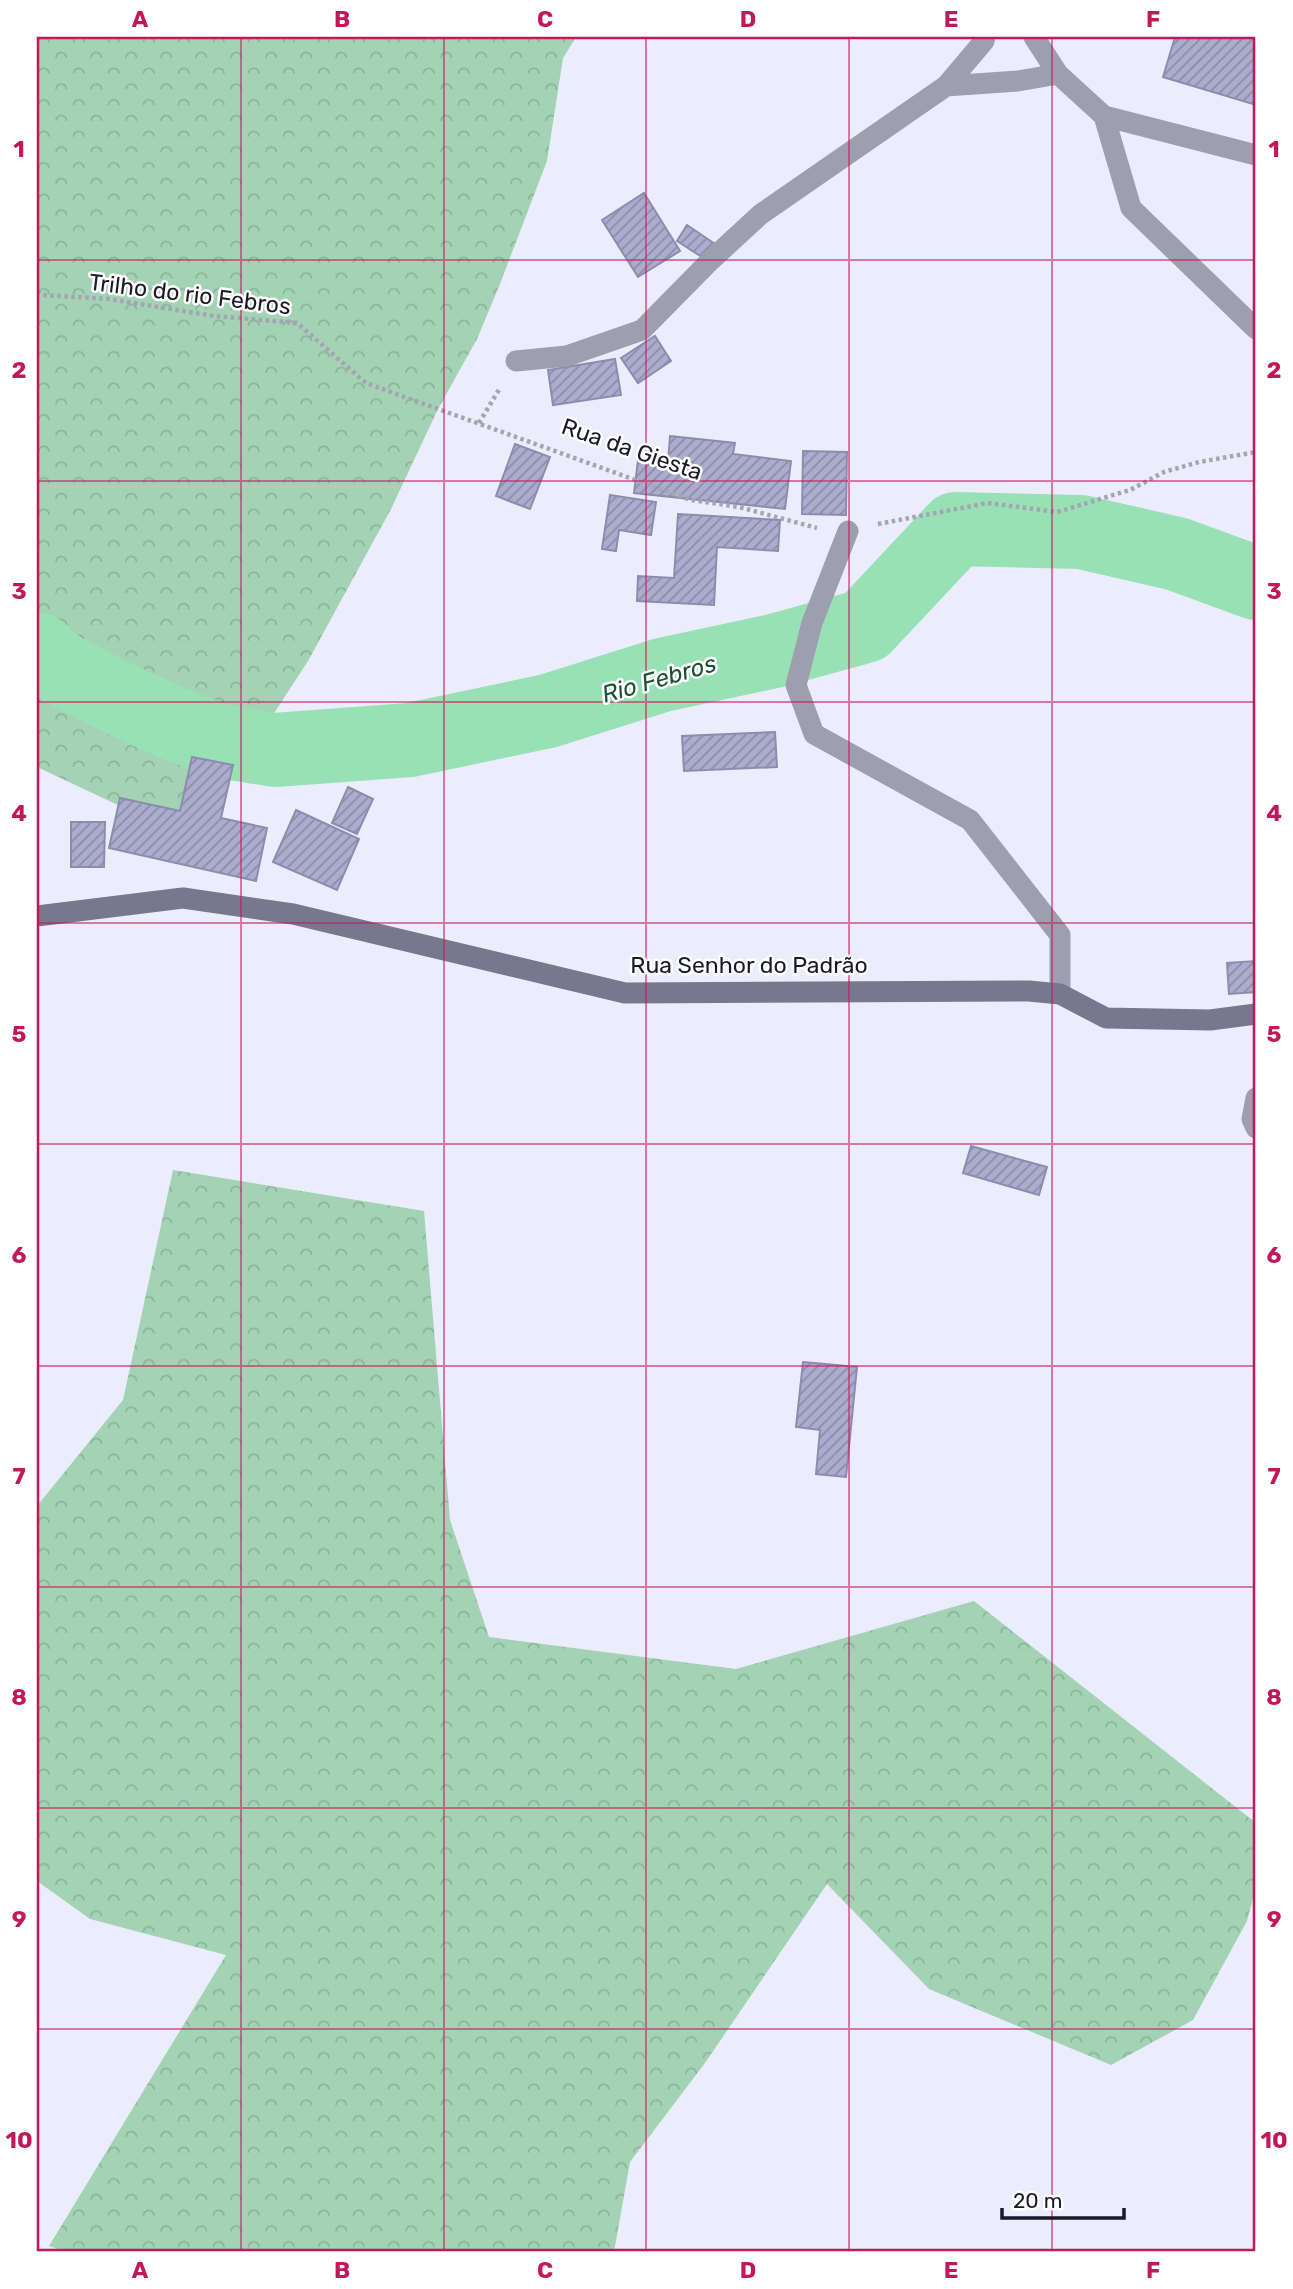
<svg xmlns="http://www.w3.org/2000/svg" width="1293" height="2289" font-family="Rubik,sans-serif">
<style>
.forest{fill:url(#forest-crowns)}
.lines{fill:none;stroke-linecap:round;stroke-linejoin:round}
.river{stroke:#98e1b4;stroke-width:74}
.building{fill:url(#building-hatch);stroke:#8b8dae;stroke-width:2}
.path{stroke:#a4a5b3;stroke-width:4.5;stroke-dasharray:3.5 3.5;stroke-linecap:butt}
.street{stroke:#9d9eae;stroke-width:21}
.secondary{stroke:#77788e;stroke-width:21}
.grid{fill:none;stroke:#c2185b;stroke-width:2;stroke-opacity:0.55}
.labels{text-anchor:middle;stroke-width:5;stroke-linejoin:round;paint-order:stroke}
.street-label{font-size:23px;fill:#191a26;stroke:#fff}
.water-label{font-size:24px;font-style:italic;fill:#1a5033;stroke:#fff}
.neatline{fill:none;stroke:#c2185b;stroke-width:2.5}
.grid-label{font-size:23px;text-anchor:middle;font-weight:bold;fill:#c2185b}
</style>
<defs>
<pattern id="forest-crowns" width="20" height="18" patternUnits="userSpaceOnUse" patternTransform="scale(1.75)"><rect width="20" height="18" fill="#a3d2b4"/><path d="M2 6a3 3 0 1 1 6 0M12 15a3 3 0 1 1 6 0" fill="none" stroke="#8cb49b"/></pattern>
<pattern id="building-hatch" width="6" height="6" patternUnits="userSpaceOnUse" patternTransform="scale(1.75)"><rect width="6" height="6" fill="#abadcf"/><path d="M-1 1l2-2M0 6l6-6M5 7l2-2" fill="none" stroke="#8a8ca8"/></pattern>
</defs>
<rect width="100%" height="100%" fill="#ecedfc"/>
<path class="forest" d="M37 37H576L563 58 547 161 500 284 477 339 438 409 391 509 308 661 219 798 171 830 37 767Z
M173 1170 424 1211 450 1520 489 1637 736 1669 974 1601 1256 1823V1887L1247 1921 1193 2020 1111 2065 929 1989 827 1884 705 2063 630 2162 614 2252H67L49 2246 226 1955 90 1919 37 1881V1506L123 1400Z"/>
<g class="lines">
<path class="river" d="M37 649 60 668 114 696 170 722 220 741 275 750 410 740 548 711 662 675 774 651 865 626 956 529 1081 532 1177 554 1256 583"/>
</g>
<path class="building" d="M1175 37H1256V105L1163 77Z
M644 193 680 251 638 277 602 220Z
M687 225 718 246 708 261 677 241Z
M655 336 671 361 638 383 621 358Z
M615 359 621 395 553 405 548 370Z
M670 436 735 443 733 454 791 461 785 509 634 493 638 460 668 463Z
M515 444 550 457 530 509 496 496Z
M803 451 847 452 846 515 802 514Z
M610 495 656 502 651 535 619 530 616 551 602 549Z
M678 514 780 520 778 551 717 547 714 605 637 601 638 576 674 578Z
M775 732 777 767 684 771 682 736Z
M192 757 233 765 221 818 267 828 256 881 109 848 120 798 180 811Z
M348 787 373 799 357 834 332 823Z
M296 810 359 839 337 890 273 862Z
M71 822H105L104 867H71Z
M1256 961V992L1229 994 1227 963Z
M971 1146 1047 1167 1039 1195 963 1173Z
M803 1362 857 1367 846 1477 816 1474 820 1430 796 1427Z"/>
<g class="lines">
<path class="path" d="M37 292 43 295 109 299 214 316 297 323 366 383 691 500 739 507 817 528
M479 423 500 388
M878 524 988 503 1057 512 1130 490 1164 472 1199 462 1256 452"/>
<path class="street" d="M1034 37 1058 74 1104 116 1256 155
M946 86 1018 81 1058 74
M1104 116 1131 208 1256 329
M516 361 567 356 642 330 711 260 761 214 946 86 984 41 985 37
M848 531 812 623 796 685 814 734 970 820 1060 935V994
M1256 1098 1252 1119 1256 1128"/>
<path class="secondary" d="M37 916 183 898 293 914 625 993 1029 991 1060 994 1106 1018 1210 1020 1256 1014"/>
</g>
<path class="grid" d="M241 37V2252M444 37V2252M646 37V2252M849 37V2252M1052 37V2252M37 260H1256M37 481H1256M37 702H1256M37 923H1256M37 1144H1256M37 1366H1256M37 1587H1256M37 1808H1256M37 2029H1256"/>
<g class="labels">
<g class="street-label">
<text transform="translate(190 294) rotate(7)" y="8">Trilho do rio Febros</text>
<text transform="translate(632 449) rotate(19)" y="8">Rua da Giesta</text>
<text x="749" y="973">Rua Senhor do Padrão</text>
</g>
<g class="water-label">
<text transform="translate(659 679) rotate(-16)" y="8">Rio Febros</text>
</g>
</g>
<rect width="1293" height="2289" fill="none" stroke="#ffffff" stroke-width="77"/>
<path d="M1002 2208v10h122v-10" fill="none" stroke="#191a26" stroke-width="3.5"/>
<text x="1013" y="2208" font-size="21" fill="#191a26" stroke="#ffffff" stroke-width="5" paint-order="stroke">20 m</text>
<rect x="38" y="38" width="1216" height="2212" class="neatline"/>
<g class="grid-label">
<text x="140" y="27">A</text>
<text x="342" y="27">B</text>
<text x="545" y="27">C</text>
<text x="748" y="27">D</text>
<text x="951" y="27">E</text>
<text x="1153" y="27">F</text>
<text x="19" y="157">1</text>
<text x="1274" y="157">1</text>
<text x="19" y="378">2</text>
<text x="1274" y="378">2</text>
<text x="19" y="599">3</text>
<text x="1274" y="599">3</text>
<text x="19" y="821">4</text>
<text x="1274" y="821">4</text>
<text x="19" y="1042">5</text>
<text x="1274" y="1042">5</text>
<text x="19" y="1263">6</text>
<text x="1274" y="1263">6</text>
<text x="19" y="1484">7</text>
<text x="1274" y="1484">7</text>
<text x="19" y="1705">8</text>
<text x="1274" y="1705">8</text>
<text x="19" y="1927">9</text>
<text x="1274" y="1927">9</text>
<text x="19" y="2148">10</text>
<text x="1274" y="2148">10</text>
<text x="140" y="2278">A</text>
<text x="342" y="2278">B</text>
<text x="545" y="2278">C</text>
<text x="748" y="2278">D</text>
<text x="951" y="2278">E</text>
<text x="1153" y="2278">F</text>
</g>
</svg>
